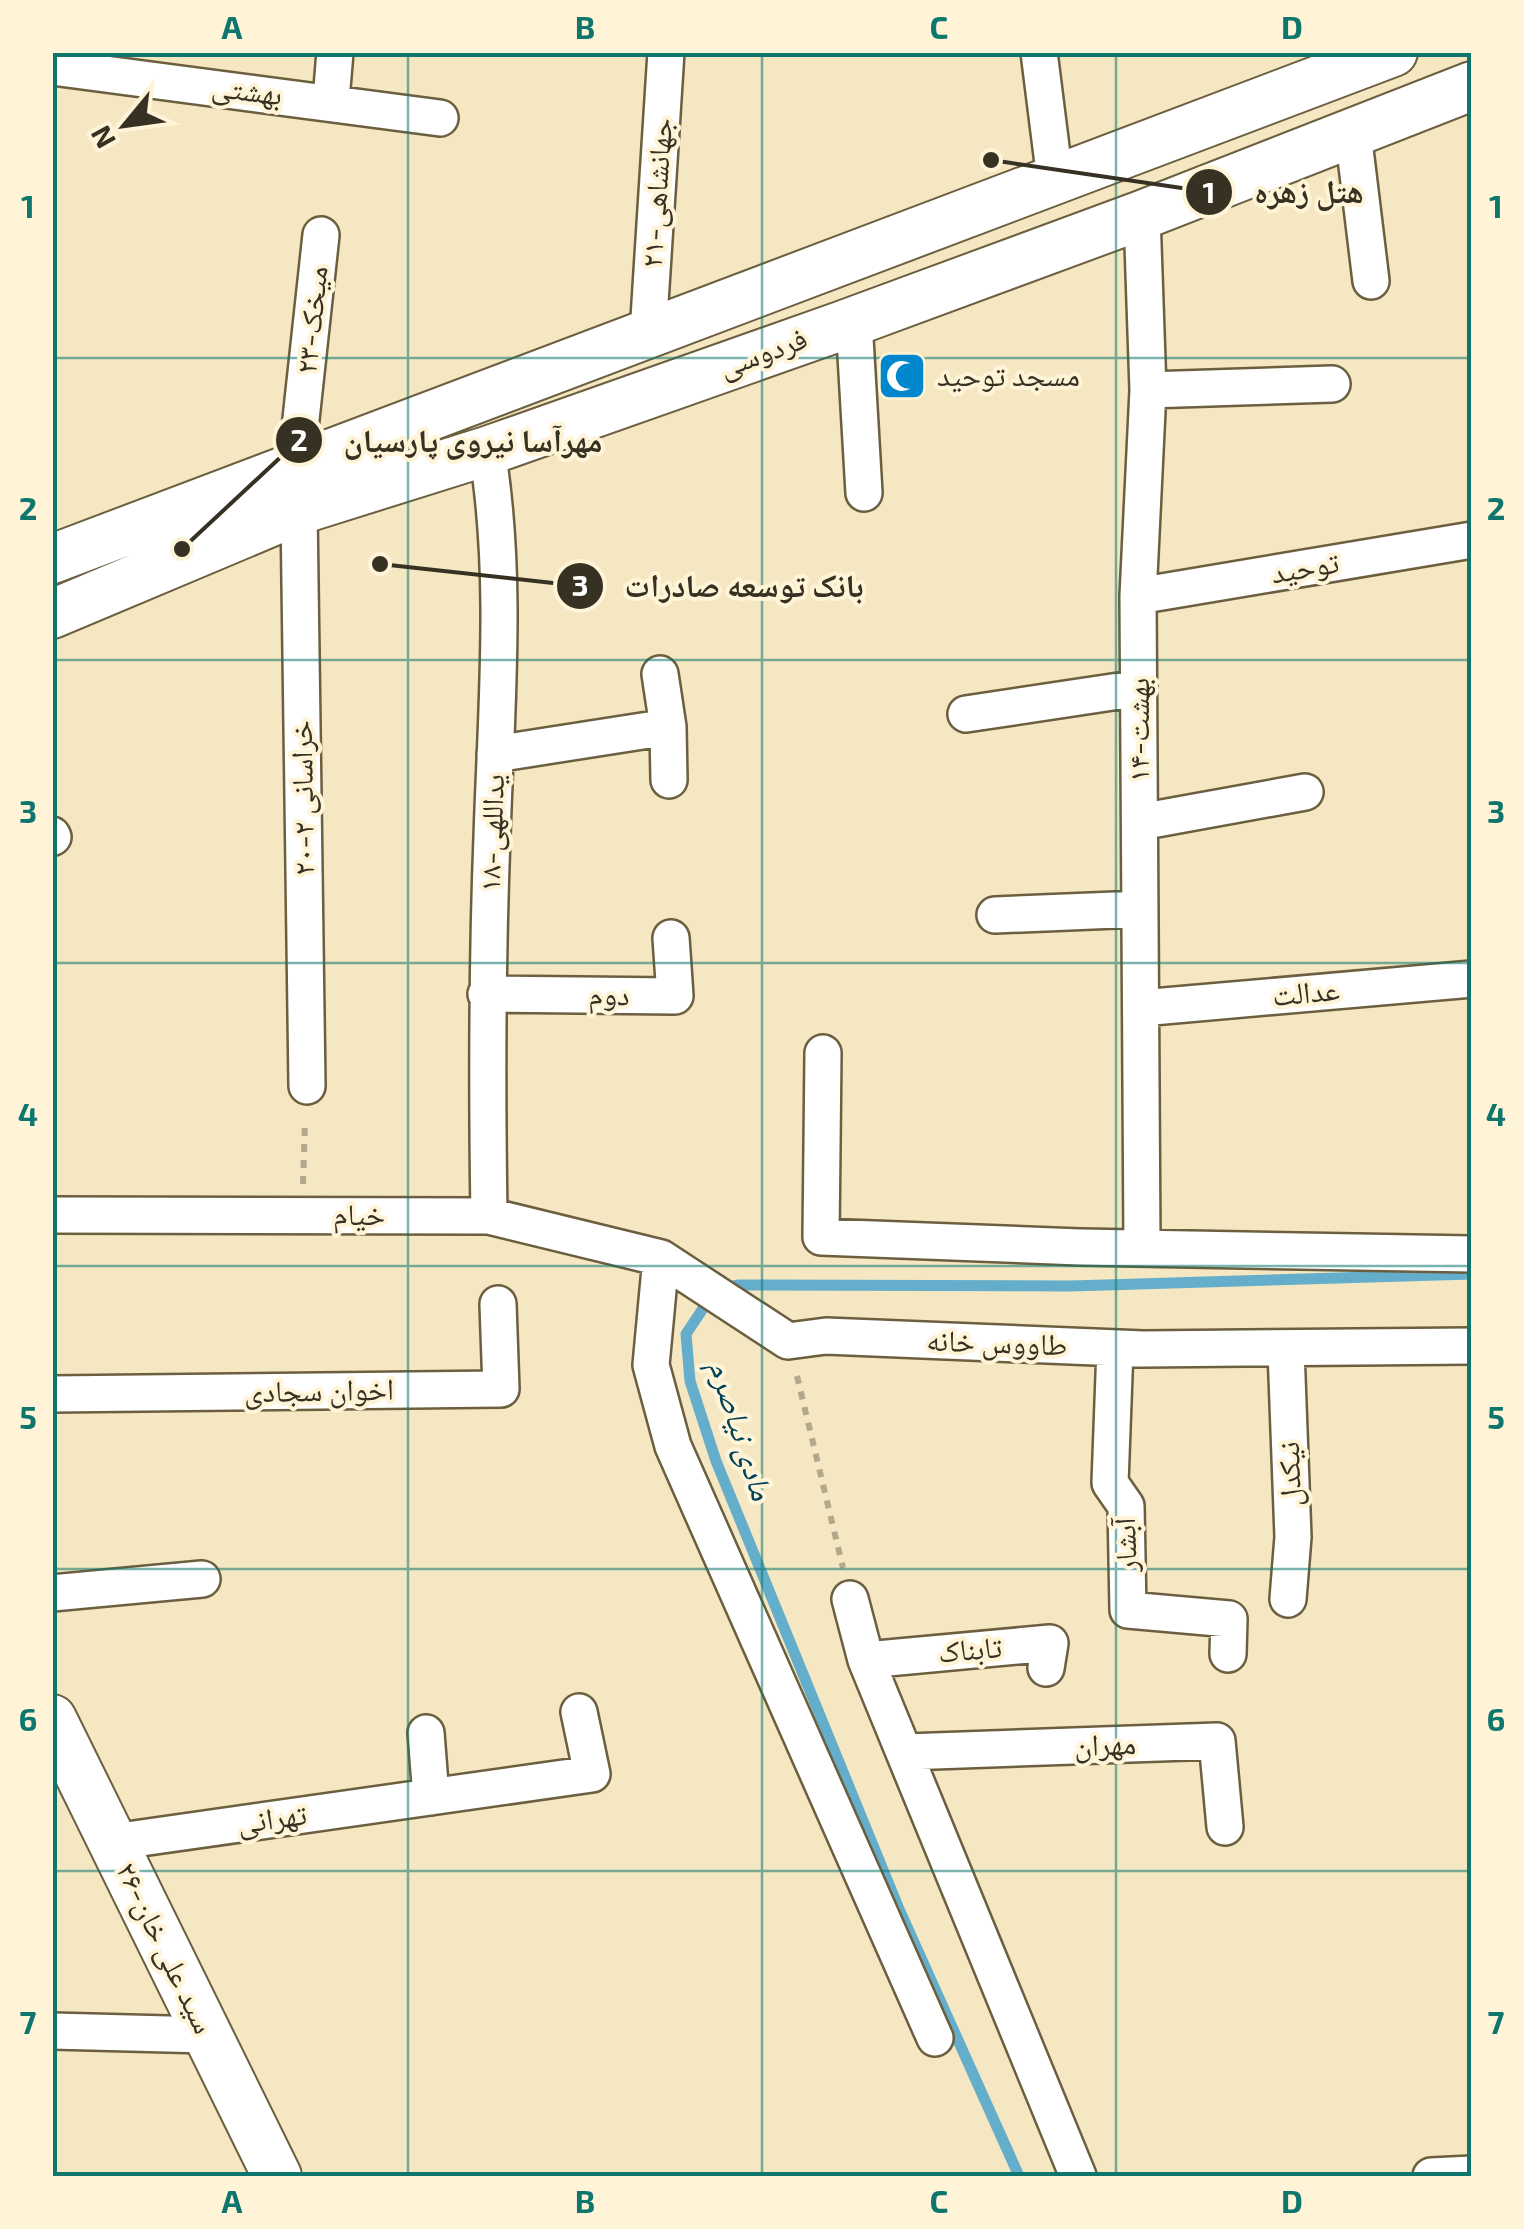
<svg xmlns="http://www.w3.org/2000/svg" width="1524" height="2229" font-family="'Exo 2','Noto Naskh Arabic',sans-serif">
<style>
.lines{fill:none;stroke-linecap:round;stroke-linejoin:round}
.stream{stroke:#65aecb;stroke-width:11}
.street-casing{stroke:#6b5f3f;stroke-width:40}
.secondary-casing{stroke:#6b5f3f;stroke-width:52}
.path{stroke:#b2a88b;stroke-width:6;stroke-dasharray:8 8;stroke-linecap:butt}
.street{stroke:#fff;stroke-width:35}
.secondary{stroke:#fff;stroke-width:48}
.grid{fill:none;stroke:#0f766e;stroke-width:2.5;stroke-opacity:0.55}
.labels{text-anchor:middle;stroke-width:8;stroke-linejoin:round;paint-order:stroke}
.street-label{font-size:30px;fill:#363122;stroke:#fff4d7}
.poi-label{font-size:30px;fill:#363122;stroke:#fff4d7;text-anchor:start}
.water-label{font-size:32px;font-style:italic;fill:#004358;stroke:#fff4d7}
.leader{fill:none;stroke:#363122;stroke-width:4}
.callout-dot{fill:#363122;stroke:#fff4d7;stroke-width:4}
.mark-label{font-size:30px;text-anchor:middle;font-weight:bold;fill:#fff}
.callout-label{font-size:32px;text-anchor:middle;font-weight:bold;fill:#363122;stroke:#fff4d7;stroke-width:8;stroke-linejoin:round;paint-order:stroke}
.neatline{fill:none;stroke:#0f766e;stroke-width:4}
.grid-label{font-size:32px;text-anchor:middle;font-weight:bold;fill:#0f766e}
</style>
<rect width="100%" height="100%" fill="#f4e7c2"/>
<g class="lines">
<path class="stream" d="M1019 2176 899 1909 716 1461 690 1381 686 1334 716 1289 739 1285 1071 1286 1472 1274"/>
<g class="street-casing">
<path id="street" d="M1039 52 1055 179
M52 67 440 118
M331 100 335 52
M1353 133 1371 281
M1142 215 1148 390 1138 596 1142 1246
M854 321 864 493
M648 334 666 52
M1148 390 1332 384
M487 451C508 577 496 710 492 837 487 964 487 1089 489 1216
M296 465 321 235
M299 510 307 1086
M1138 596 1472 540
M660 674 668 727 669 780
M966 714 1139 688
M495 754 668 727
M1140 822 1305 792
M52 835 53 837
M995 915 1140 909
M486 994 675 996 671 938
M1141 1008 1472 979
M823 1053 821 1237 1080 1247 1472 1254
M52 1215 489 1216 661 1258 788 1341 826 1336 1143 1349 1472 1346
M661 1258 651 1365 673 1446 935 2038
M1115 1348 1110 1483 1126 1506 1128 1610 1229 1619 1228 1654
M1286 1350 1293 1537 1288 1599
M52 1394 501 1389 498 1304
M52 1593 202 1579
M850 1599 866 1660 1078 2176
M866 1660 1050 1643 1046 1668
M426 1733 431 1797
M906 1752 1217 1741 1225 1827
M113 1842 592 1774 579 1712
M52 2031 207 2035
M1431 2176 1472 2174"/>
</g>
<g class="secondary-casing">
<path id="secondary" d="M52 559 1393 52
M52 614 299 510 487 451 841 326 1142 215 1472 86
M52 1719 277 2176"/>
</g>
<path class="path" d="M303 1184 305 1122
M797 1376 843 1568"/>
<use href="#street" class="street"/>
<use href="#secondary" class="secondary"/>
</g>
<path class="grid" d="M408 52V2176M762 52V2176M1116 52V2176M52 358H1472M52 660H1472M52 963H1472M52 1266H1472M52 1569H1472M52 1871H1472"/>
<defs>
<g id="mosque-square" transform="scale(2.5)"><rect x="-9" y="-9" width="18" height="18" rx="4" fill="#0087ce" stroke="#fff4d7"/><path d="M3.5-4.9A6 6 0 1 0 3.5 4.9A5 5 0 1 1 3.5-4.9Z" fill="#fff"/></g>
</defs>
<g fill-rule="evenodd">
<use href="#mosque-square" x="902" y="376"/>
</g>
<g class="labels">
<g class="street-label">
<text transform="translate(247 91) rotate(7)" y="10">بهشتی</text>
<text transform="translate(657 193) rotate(-86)" y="10">۲۱-جهانشاهی</text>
<text transform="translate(312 320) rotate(-84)" y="10">۲۳-میخک</text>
<text transform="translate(763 353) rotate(-20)" y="10">فردوسی</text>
<text transform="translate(1305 568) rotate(-10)" y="10">توحید</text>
<text transform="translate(1139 730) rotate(-90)" y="10">۱۴-بهشت</text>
<text transform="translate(303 798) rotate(-91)" y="10">۲۰-خراسانی ۲</text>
<text transform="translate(492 833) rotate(-88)" y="10">۱۸-یداللهی</text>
<text transform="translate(1306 993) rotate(-5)" y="10">عدالت</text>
<text transform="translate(609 995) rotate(1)" y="10">دوم</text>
<text x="359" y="1225">خیام</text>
<text transform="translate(997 1343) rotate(2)" y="10">طاووس خانه</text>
<text transform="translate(319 1391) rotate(-1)" y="10">اخوان سجادی</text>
<text transform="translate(1290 1474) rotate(-92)" y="10">نیکدل</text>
<text transform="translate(1126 1545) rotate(-92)" y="10">آبشار</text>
<text transform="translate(970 1650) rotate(-5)" y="10">تابناک</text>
<text transform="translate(1105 1745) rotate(-2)" y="10">مهران</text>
<text transform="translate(272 1819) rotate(-8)" y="10">تهرانی</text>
<text transform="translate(165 1948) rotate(64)" y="10">۲۶-سید علی خان</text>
</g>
<g class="poi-label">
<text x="937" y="386">مسجد توحید</text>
</g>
<g class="water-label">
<text transform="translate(741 1430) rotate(72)" y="11">مادی نیاصرم</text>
</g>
</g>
<path class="leader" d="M991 160L1209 192M182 549L299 440M380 564L580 586"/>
<g class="callout-dot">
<circle cx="991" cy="160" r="10"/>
<circle cx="182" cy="549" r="10"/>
<circle cx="380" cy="564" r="10"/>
<circle cx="1209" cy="192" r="25"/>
<circle cx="299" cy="440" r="25"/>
<circle cx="580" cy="586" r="25"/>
</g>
<g class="mark-label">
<text x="1209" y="203">1</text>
<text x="299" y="451">2</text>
<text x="580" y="596">3</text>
</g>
<g class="callout-label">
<text x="1309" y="203">هتل زهره</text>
<text x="473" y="452">مهرآسا نیروی پارسیان</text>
<text x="744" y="597">بانک توسعه صادرات</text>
</g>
<rect width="1524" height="2229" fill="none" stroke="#fff4d7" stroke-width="110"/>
<g transform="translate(125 125) rotate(241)" stroke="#fff4d7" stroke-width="8" paint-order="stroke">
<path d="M0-8L18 38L0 25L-18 38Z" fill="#363122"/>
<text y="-15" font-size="28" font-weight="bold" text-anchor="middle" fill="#363122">N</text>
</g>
<rect x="55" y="55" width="1414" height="2119" class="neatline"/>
<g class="grid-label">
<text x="232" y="39">A</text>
<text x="585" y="39">B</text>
<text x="939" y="39">C</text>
<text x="1292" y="39">D</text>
<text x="28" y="218">1</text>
<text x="1496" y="218">1</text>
<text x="28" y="520">2</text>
<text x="1496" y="520">2</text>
<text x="28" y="823">3</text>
<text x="1496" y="823">3</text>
<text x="28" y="1126">4</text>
<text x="1496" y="1126">4</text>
<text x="28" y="1429">5</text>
<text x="1496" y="1429">5</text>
<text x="28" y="1731">6</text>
<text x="1496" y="1731">6</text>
<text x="28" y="2034">7</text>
<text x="1496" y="2034">7</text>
<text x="232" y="2213">A</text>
<text x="585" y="2213">B</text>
<text x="939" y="2213">C</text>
<text x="1292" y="2213">D</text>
</g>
</svg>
